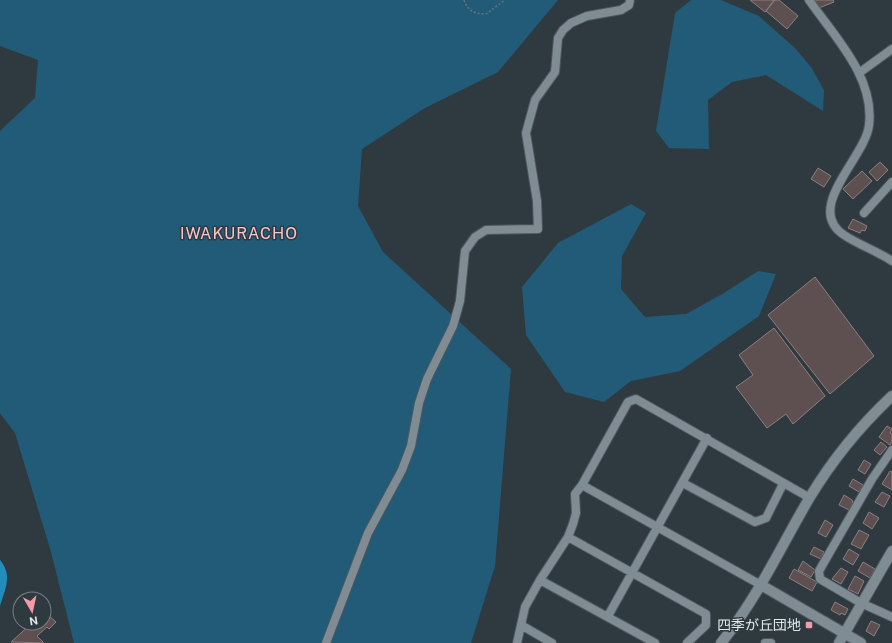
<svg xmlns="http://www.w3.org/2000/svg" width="892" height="643" font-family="'Public Sans','Noto Sans JP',sans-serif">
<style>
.green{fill:#215b78}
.water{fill:#228dbd}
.building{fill:#5e5051;stroke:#8d7e7f}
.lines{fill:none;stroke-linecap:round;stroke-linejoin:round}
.street-casing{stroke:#4f585e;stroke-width:10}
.secondary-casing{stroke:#4f585e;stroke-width:12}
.path{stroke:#6a7479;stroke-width:1.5;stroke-dasharray:2 2;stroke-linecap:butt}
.street{stroke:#808c94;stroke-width:8}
.secondary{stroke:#808c94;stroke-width:10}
.poi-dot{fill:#f49aa6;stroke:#2f3a40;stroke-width:1.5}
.labels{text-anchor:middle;stroke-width:3;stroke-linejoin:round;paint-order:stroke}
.poi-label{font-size:14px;fill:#e0e7eb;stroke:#2f3a40;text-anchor:end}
.quarter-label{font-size:16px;letter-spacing:1px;fill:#f9c5ca;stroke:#2f3a40}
</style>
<rect width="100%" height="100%" fill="#2f3a40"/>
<path class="green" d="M0 0H558L498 72 425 108 362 149 358 206 383 252 511 369 495 566 471 643H74L51 552 15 433 0 413V131L35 98 38 60 0 46Z
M691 0H721L759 16 795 48 811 67 824 90 823 111 766 75 732 82 708 100 709 149 669 148 656 131 675 13Z
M631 204 646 213 622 256 621 289 645 317 686 314 724 293 758 271 776 274 759 316 680 371 631 381 604 402 565 392 526 335 522 287 558 243Z"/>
<path class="water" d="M0 560C13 575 5 590 0 606Z"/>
<path class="building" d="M750 0H774L765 12Z
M775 0H779L798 16 787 29 766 11Z
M815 0H833L834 2 819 8Z
M880 162 888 170 877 181 869 172Z
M818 168 831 176 824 187 811 179Z
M862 171 872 181 853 199 843 189Z
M853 219 867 226 865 231 862 230 860 233 848 228Z
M815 277 874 356 830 394 768 315Z
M774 328 825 396 793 424 786 414 767 428 736 387 753 375 739 355Z
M887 426 892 429 890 433 892 434V442L890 445 879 437Z
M881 442 887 447 880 455 874 450Z
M864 460 871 464 865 474 858 470Z
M890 471 892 472V490L882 484Z
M853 479 863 485 859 492 849 486Z
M882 492 890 496 884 507 875 502Z
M844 495 852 500 853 503 849 510 839 505Z
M869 512 879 518 872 529 863 523Z
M825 520 833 525 826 537 818 533Z
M859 530 869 535 861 549 851 544Z
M814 547 824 552 821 559 810 554Z
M849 549 859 555 853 565 843 559Z
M803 561 815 570 811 577 798 570Z
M863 562 875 569 870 578 858 571Z
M841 568 848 572 841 584 832 579Z
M794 569 817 582 812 591 789 578Z
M855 576 864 581 858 594 848 589Z
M835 602 848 609 845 615 841 613 840 615 831 610Z
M47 614 56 622 49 629 47 627 37 636 44 643 11 642 32 623H44V616Z
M871 621 880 625 874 636 866 631Z"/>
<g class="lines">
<g class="street-casing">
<path id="street" d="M809 0C834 36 875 77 869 125 866 157 803 208 844 235 859 245 877 251 892 261
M859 73 892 49
M864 213 892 182
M892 450 872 479 819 571 820 579 861 603 892 617
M683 483 755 522 766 518 783 484
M582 485 761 585
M568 537 706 614V625L687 643
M540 580 655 643
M608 616 707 438
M521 625 552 643
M326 643 368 533 402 470 411 446 419 403 427 379 453 326 460 301 465 251 475 237 486 230 538 229 537 201 526 133 535 100 555 72 558 38 563 30 571 23 587 16 621 10 629 5 630 0
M517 643 525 607 540 580 568 537 573 524 576 513 575 494 582 485 628 402 636 399 810 498
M765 643H771"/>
</g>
<g class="secondary-casing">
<path id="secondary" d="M761 585 861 643
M721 643C757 599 781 546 810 497 833 459 860 426 892 396
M839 643 892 551"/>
</g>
<path class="path" d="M464 0C468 11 474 14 486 14L505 0"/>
<use href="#street" class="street"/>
<use href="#secondary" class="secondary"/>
</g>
<rect class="poi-dot" x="805" y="621" width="8" height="8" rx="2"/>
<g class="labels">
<g class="poi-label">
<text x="801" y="630">四季が丘団地</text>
</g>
<g class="quarter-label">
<text x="239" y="239">IWAKURACHO</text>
</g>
</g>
<g transform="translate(32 611) rotate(171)"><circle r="19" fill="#2f3a40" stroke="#767f84"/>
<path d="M0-3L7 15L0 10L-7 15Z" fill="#f49aa6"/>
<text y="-6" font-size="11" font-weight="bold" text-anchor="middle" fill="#e0e7eb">N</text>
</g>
</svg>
